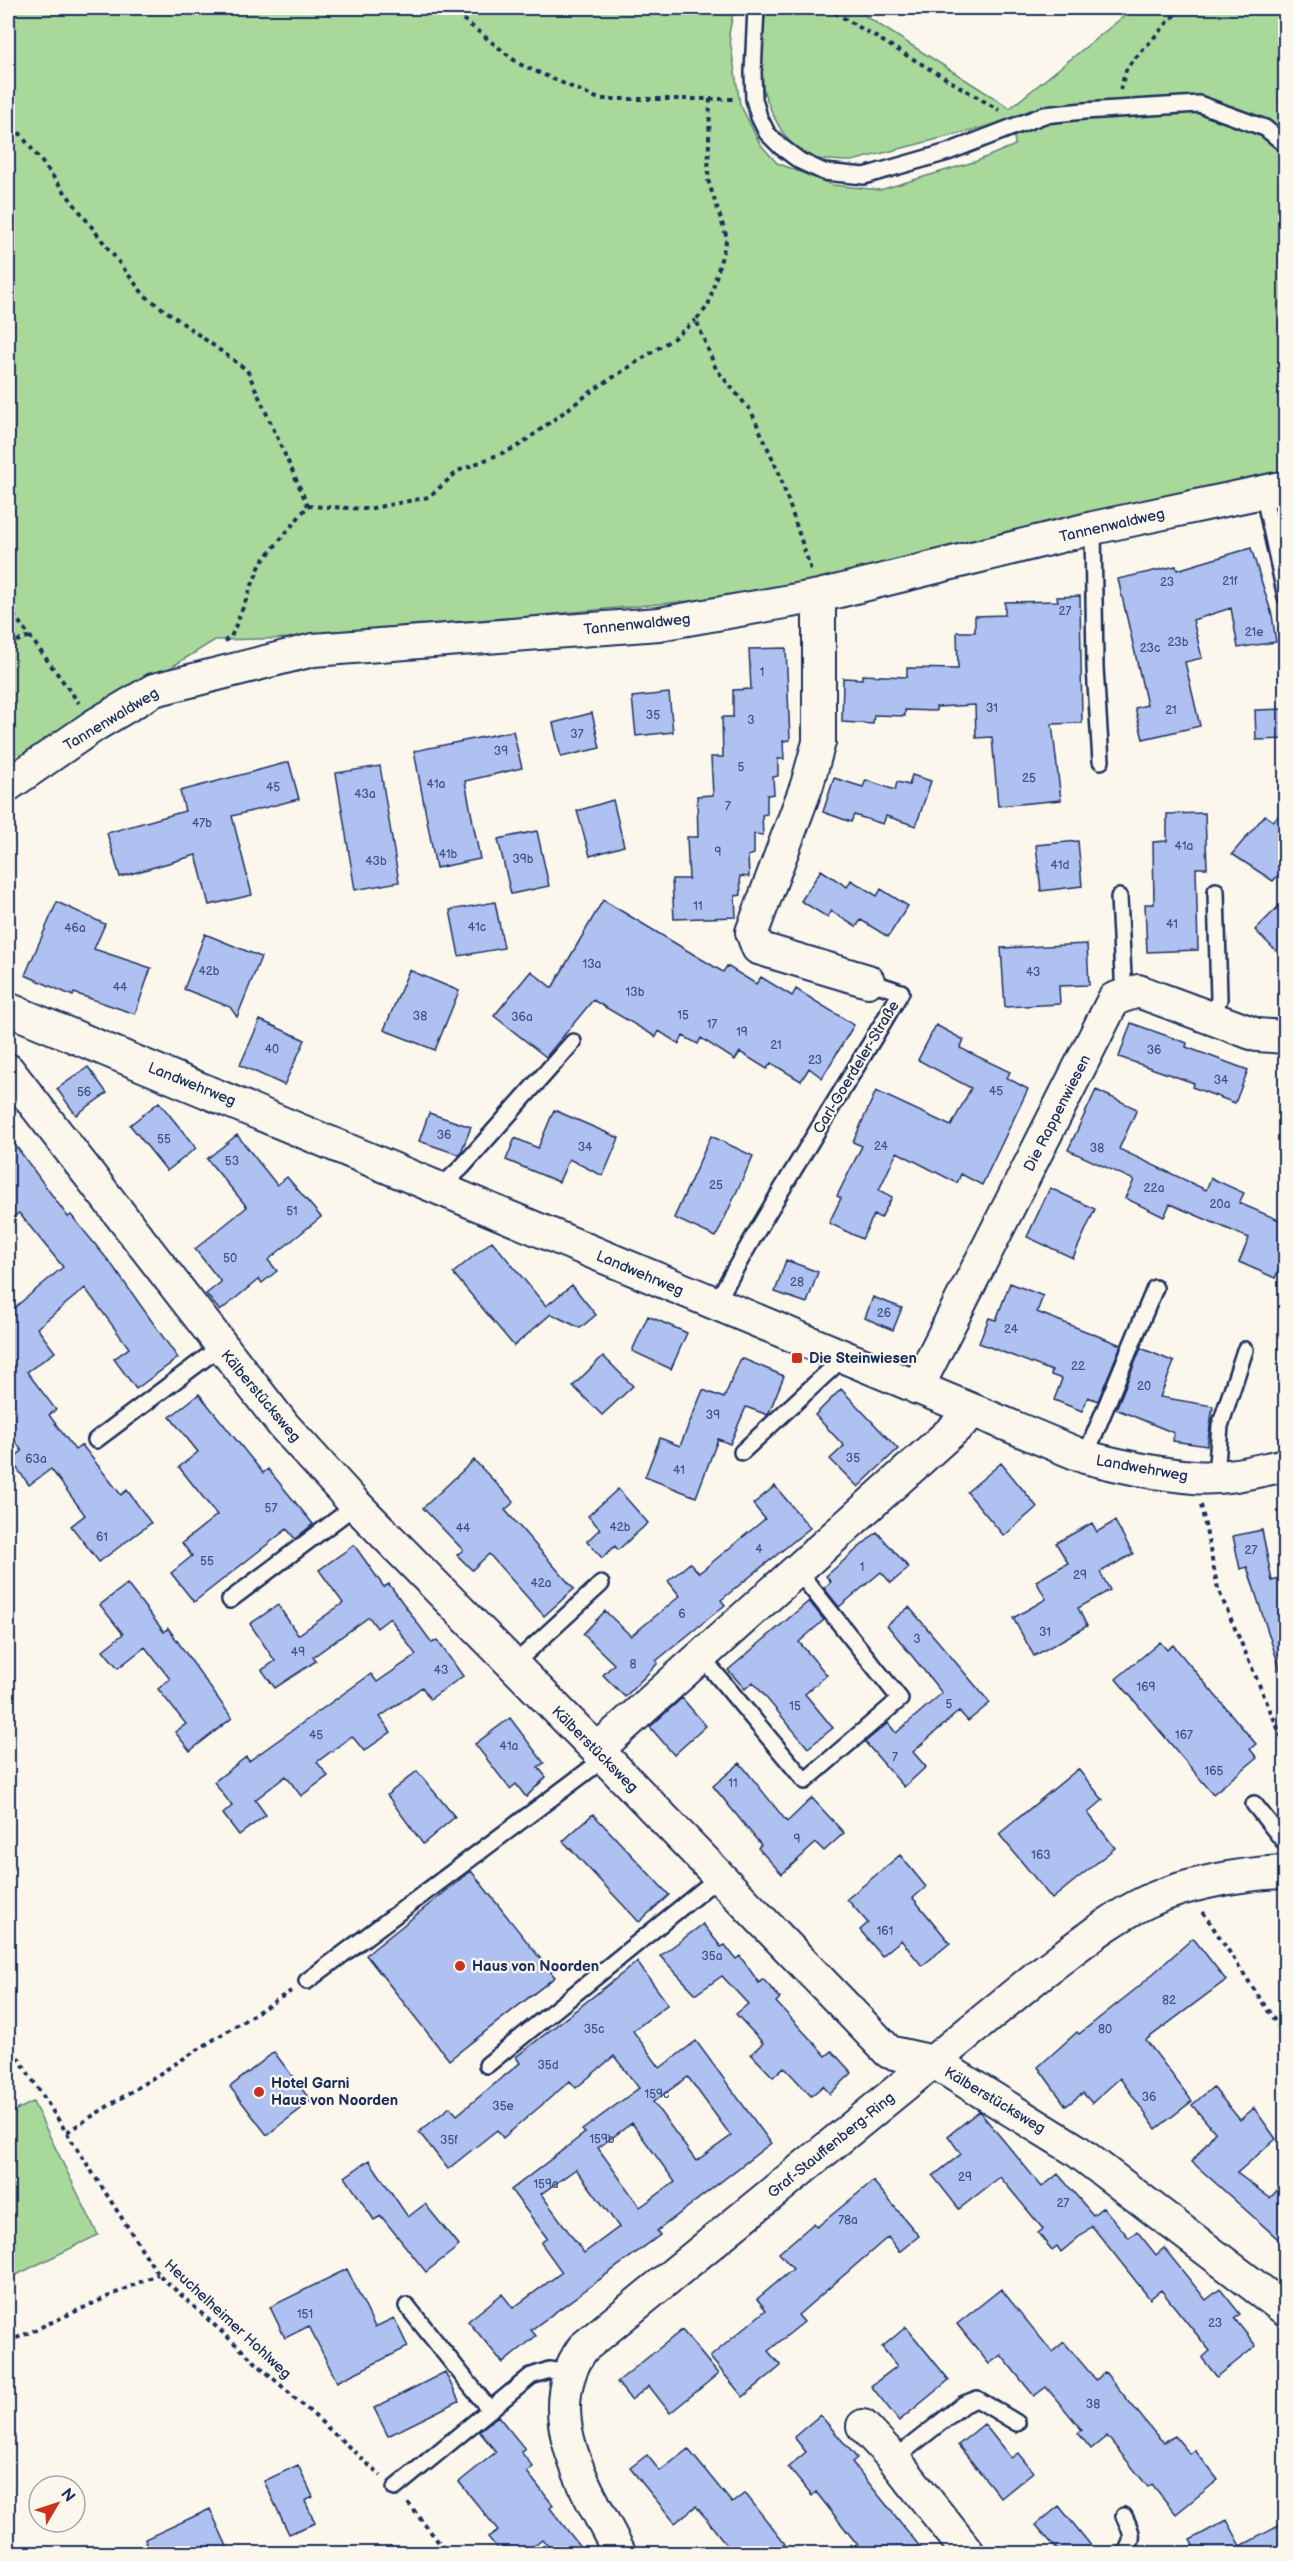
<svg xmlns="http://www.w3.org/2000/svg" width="1293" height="2561" font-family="'Balsamiq Sans',sans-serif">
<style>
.green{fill:#a8d99a;stroke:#62847c;stroke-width:1.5}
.building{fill:#afc1f0;stroke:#1b2f5e;stroke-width:1.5;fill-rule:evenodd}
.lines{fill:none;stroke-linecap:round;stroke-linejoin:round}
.service-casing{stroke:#1b2f5e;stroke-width:20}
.minor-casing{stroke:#1b2f5e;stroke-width:36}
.path{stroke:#1b2f5e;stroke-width:4;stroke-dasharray:4.5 4.5;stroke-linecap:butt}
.service{stroke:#fbf7ec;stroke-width:15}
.minor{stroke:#fbf7ec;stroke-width:32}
.poi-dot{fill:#c8321e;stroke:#fbf7ec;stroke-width:2}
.labels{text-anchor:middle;stroke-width:4.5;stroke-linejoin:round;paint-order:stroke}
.number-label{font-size:12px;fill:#405482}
.street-label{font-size:15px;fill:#1b2f5e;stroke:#fbf7ec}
.poi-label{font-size:15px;font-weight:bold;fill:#1b2f5e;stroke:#fbf7ec;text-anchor:start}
</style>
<rect width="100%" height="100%" fill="#fbf7ec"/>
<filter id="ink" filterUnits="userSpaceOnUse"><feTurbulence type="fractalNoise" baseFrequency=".0167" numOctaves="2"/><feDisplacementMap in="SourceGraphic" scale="12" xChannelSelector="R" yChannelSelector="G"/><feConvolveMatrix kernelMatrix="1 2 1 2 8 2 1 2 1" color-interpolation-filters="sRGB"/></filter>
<g filter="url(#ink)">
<path class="green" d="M8 8H734L729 34 740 104 760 144 777 163 833 185 880 190 977 161 1015 145 1012 120 852 161C836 160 815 162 802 153 777 136 757 84 758 54 758 38 760 23 761 8H853L1010 108 1134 8H1285V476L795 591 303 638 215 640 152 679 88 711 8 764Z
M33 2102 98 2235 8 2279V2114Z"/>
<path class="building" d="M1251 548 1272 615 1276 642 1238 648 1231 608 1193 620 1202 658 1185 662 1200 726 1143 739 1135 708 1147 705 1118 579 1176 566 1177 570Z
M1080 596 1082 723 1052 724 1061 800 998 806 992 737 976 738 975 705 936 707V711L905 710V716L874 715 873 724 842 722 843 678 862 679V675L907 677V668L958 669 957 632H975V616L1005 615V602L1058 601 1057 597Z
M786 648 790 740 783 741 784 759H778V776L773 777 774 794 767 795V814L762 815 763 835 754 834V854L748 856 749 877 740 876 741 895 735 896 736 917 674 919 672 879H689L687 837H698L697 796 713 795 711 757H723L722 717H733V690L751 689 749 649Z
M669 693 673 732 636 736 632 697Z
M1286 709V739L1256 740 1255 710Z
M592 713 600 748 561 757 553 723Z
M513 731 522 768 465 781 480 859 436 868 414 751Z
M289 762 299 799 232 816 252 895 209 905 196 855 120 877 107 833 185 811 180 791Z
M380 766 399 882 355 890 336 773Z
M912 775 931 781 916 826 886 816 883 824 854 815 851 822 823 812 834 778 863 787 866 780 895 790 897 782 909 785Z
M613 800 624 846 590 856 577 811Z
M1286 809V866L1273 881 1232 854 1265 815 1273 821Z
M1205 813 1207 868H1196L1198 950 1147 952 1145 904H1154L1153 842 1167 841V814Z
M537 831 549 886 511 894 498 839Z
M1078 841 1082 886 1041 891 1036 845Z
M821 870 847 887 851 880 877 896 881 889 908 906 888 937 861 920 856 927 831 911 827 917 801 901Z
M1286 899V961L1255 930Z
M603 900 723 972 727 966 756 984 761 977 792 996 796 989 854 1025 822 1078 809 1068 801 1081 771 1063 767 1069 740 1052 735 1060 701 1038 698 1044 683 1036 679 1044 659 1031 656 1037 593 1000 546 1057 494 1016 531 971 552 988Z
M57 902 105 924 94 949 151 968 135 1014 74 993 73 996 25 975Z
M495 902 504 948 459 956 450 910Z
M205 934 261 957 237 1017 230 1007 184 989Z
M1087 944 1089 985 1059 986 1060 1004 1005 1007 1001 948Z
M409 970 459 991 435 1050 384 1030Z
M260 1020 305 1040 284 1085 240 1065Z
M1131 1023 1187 1043 1186 1047 1248 1070 1235 1103 1192 1087 1194 1083 1119 1057Z
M936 1025 964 1040 960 1048 1010 1072 1007 1078 1028 1089 982 1185 961 1174 957 1183 897 1152 879 1190 892 1197 881 1218 874 1215 862 1239 829 1223 841 1198 837 1196 862 1146 853 1142 876 1091 951 1126 971 1088 918 1060Z
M88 1067 107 1093 76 1115 57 1089Z
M1096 1090 1137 1109 1119 1149 1206 1190 1211 1178 1244 1193 1239 1203 1286 1223V1255L1275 1278 1239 1262 1249 1238 1170 1204 1164 1217 1125 1198 1134 1180 1068 1150Z
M159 1102 196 1148 167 1171 130 1125Z
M554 1110 619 1138 603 1176 569 1159 559 1182 506 1160 515 1138 538 1148Z
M429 1113 471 1127 460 1155 419 1141Z
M8 1135 68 1217 71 1215 112 1265 178 1358 136 1389 114 1359 129 1348 85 1288 37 1328 55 1352 27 1372 56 1410 49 1415 75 1450 82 1445 121 1495 127 1490 151 1523 99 1562 71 1526 85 1515 51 1469 29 1485 11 1460 22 1451 8 1431V1313L63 1267 19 1213 8 1221Z
M237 1135 277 1185 287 1177 321 1217 268 1260 277 1271 262 1283 259 1279 220 1311 206 1294 221 1282 195 1249 247 1207 207 1159Z
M711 1136 753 1156 716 1237 674 1218Z
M1050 1188 1095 1209 1073 1258 1027 1237Z
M492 1241 546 1306 572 1285 596 1315 580 1328 551 1314 514 1346 453 1273Z
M786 1260 818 1272 807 1303 775 1292Z
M1010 1283 1043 1296 1037 1312 1121 1345 1098 1401 1088 1397 1082 1411 1054 1400 1062 1379 1051 1375 1052 1371 979 1343 989 1318 996 1320Z
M873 1297 902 1308 893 1330 865 1318Z
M648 1316 687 1333 671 1369 632 1351Z
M1141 1348 1174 1362 1160 1397 1213 1406 1207 1446 1173 1441 1174 1433 1116 1409Z
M603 1356 633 1386 602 1415 573 1386Z
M741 1358 784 1376 768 1415 746 1407 730 1444 718 1439 696 1497 645 1477 660 1438 680 1446 703 1390 724 1398Z
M841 1389 898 1449 858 1487 830 1459 844 1446 815 1415Z
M199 1394 263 1473 268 1469 313 1524 295 1539 287 1529 194 1602 171 1573 192 1556 182 1543 217 1515 179 1467 198 1452 170 1417Z
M474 1460 514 1502 505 1510 574 1589 544 1616 489 1554 472 1570 457 1555 463 1550 423 1508Z
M1001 1463 1037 1507 1004 1536 967 1492Z
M775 1486 810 1528 721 1600 725 1605 656 1661 658 1663 625 1697 603 1675 614 1664 583 1634 605 1611 631 1636 680 1596 668 1581 690 1563 699 1573 765 1519 753 1504Z
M618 1489 648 1523 618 1550 615 1546 602 1558 587 1541 600 1529 588 1516Z
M1115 1521 1133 1554 1100 1572 1110 1590 1078 1608 1087 1626 1034 1656 1013 1618 1046 1599 1036 1581 1068 1563 1056 1543 1092 1523 1097 1532Z
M1262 1530 1272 1581 1286 1577V1672H1281L1247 1567 1240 1569 1233 1536Z
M877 1532 909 1568 891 1583 881 1572 839 1607 824 1588 831 1582 826 1576Z
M354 1545 384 1587 389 1584 432 1643 437 1640 463 1676 430 1699 422 1687 380 1717 391 1732 364 1751 352 1736 317 1762 328 1776 301 1796 286 1776 255 1800 266 1815 239 1835 223 1814 232 1806 214 1782 246 1757 249 1761 371 1674 377 1682 416 1655 390 1618 377 1628 369 1617 313 1657 316 1661 275 1688 262 1670 275 1661 250 1624 278 1605 298 1635 343 1603 319 1570Z
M127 1584 164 1632 168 1628 232 1718 190 1751 175 1732 186 1724 158 1689 170 1679 145 1647 118 1668 103 1650 123 1634 100 1605Z
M809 1601 824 1620 799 1642 827 1675 805 1694 833 1728 808 1748 753 1682 745 1689 728 1670Z
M909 1607 990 1703 968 1721 959 1711 913 1752 926 1767 904 1787 865 1742 888 1723 896 1733 942 1693 887 1625Z
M1160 1642 1167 1650 1173 1645 1256 1744 1250 1749 1257 1758 1213 1794 1116 1679Z
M682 1698 706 1726 674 1755 650 1727Z
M510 1718 544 1763 538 1767 546 1777 526 1797 516 1784 510 1789 475 1744Z
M740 1763 787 1822 812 1798 844 1833 824 1851 816 1843 782 1874 758 1848 761 1845 713 1786Z
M1078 1769 1103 1800 1088 1813 1115 1848 1052 1899 999 1834Z
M417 1771 455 1817 423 1844 387 1795Z
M593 1814 669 1895 639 1922 563 1841Z
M900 1855 926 1887 913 1898 950 1943 922 1966 901 1940 882 1956 860 1930 868 1923 847 1899Z
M471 1871 555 1977 449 2060 366 1955Z
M703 1924 721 1947 725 1945 736 1959 740 1956 759 1983 763 1979 780 1998 776 2002 826 2056 832 2051 852 2073 830 2094 823 2086 811 2096 784 2067 773 2077 751 2054 763 2043 736 2014 748 2004 722 1976 696 1994 660 1956Z
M1193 1938 1226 1980 1146 2040 1192 2101 1156 2129 1120 2078 1092 2103 1083 2093 1066 2106 1038 2067 1077 2032 1079 2034 1137 1988Z
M637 1962 668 2004 633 2031 660 2068 696 2041 771 2143 657 2231 660 2235 531 2330 536 2336 503 2363 468 2321 502 2294 513 2308 562 2272 541 2243 547 2238 511 2190 585 2133 582 2130 639 2088 614 2056 576 2088 570 2081 503 2138 497 2130 448 2169 419 2132 450 2107 457 2115 520 2063 516 2057ZM688 2077 731 2136 696 2161 653 2102ZM632 2123 675 2182 640 2207 598 2148ZM576 2169 619 2227 584 2253 541 2194Z
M274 2052 311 2101 267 2135 230 2087Z
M1213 2087 1240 2120 1254 2108 1276 2139 1237 2173 1270 2198 1286 2181V2246L1192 2162 1215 2132 1192 2105Z
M979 2111 1042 2187 1058 2174 1093 2215 1103 2207 1129 2238 1137 2231 1156 2255 1164 2248 1206 2300 1220 2289 1240 2314 1234 2318 1256 2346 1217 2377 1202 2358 1210 2351 1161 2290 1150 2299 1092 2226 1061 2252 1057 2246 1052 2250 1038 2233 1043 2229 1000 2177 959 2209 933 2176 961 2154 948 2136Z
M369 2160 408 2217 425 2204 459 2246 426 2272 381 2216 374 2220 345 2177Z
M873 2181 919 2236 899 2252 888 2237 798 2315 804 2322 768 2351 781 2366 743 2397 710 2357 766 2310 757 2299 793 2269 779 2253 814 2223 817 2227Z
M347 2269 375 2327 394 2318 408 2347 337 2382 309 2326 285 2338 270 2307Z
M1001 2289 1052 2352 1064 2342 1096 2380 1105 2372 1158 2437 1164 2442 1175 2436 1190 2454 1195 2450 1218 2480 1176 2514 1152 2484 1148 2487 1107 2436 1091 2449 1078 2433 1082 2430 1046 2387 1034 2396 1001 2355 989 2364 957 2324Z
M906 2327 949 2380 899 2421 871 2386 897 2366 882 2347Z
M682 2330 718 2374 670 2413 649 2386 631 2400 617 2382Z
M445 2372 459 2401 388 2436 374 2408Z
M820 2415 857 2458 852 2462 925 2553H864L816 2492 812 2496 788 2467 806 2452 794 2437Z
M498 2416 525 2449 521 2452 533 2467 527 2472 553 2505 550 2508 585 2553H554L542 2539 524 2553H501L488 2537 498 2530 459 2482 496 2452 479 2431Z
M984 2424 1011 2458 1018 2453 1033 2472 1001 2498 958 2445Z
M688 2449 732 2503 745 2493 785 2544 773 2553H733L696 2506 675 2523 630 2468 647 2455 660 2471Z
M298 2465 313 2497 305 2501 315 2523 289 2534 264 2481Z
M1059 2506 1097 2553H1060L1036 2525Z
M210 2509 230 2553H152L145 2539Z
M1227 2520 1241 2546 1286 2522V2553H1197L1190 2540Z"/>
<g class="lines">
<g class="service-casing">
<path id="service" d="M756 8 753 73 754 99 759 117 767 133 780 146 800 161 824 172 864 176 948 152 1044 115 1084 111 1199 104 1265 128 1286 145
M1263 492 1286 597
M1093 528 1095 668 1101 761
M1119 897 1124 996
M1213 1018 1219 999 1216 891
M441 1187 462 1167 573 1042
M715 1305C773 1198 840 1097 901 992L868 981
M96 1440 220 1347
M742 1452 844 1357
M1085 1457 1155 1288
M1216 1476 1220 1426 1245 1350
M230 1600 356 1505
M700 1655 805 1781 900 1699 797 1570
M513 1665 601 1584
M1254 1804 1286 1844
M307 1981 605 1758
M487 2065 720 1876
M407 2306 490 2410
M894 2459 964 2404 977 2399 1017 2423
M395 2488 531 2376 549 2370 568 2373
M1124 2516C1132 2532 1135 2538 1125 2554"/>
</g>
<g class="minor-casing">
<path id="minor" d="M819 596V742L807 785 752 932 758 948 868 981
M8 785 95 725 154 690 313 650 659 624 819 596 1093 528 1286 487
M8 1009 1085 1457C1120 1466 1157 1474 1194 1477 1224 1480 1256 1471 1286 1465
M8 1070 284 1426 356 1505 605 1758 889 2052 934 2062 1076 2150 1286 2310
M917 1388 1114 999 1138 991 1257 1035 1286 1037
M597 1750 973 1412
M863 2426 894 2459 969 2554
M620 2554C589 2492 535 2415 583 2348L1040 1974C1074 1949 1108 1920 1146 1902 1184 1884 1244 1873 1286 1872"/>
</g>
<path class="path" d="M449 8 519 64 599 99H735
M827 8 999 110
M1120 90 1127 67 1181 8
M710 99 708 180 727 238 708 306 696 320 716 369 751 411 779 473 811 570
M8 118 144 295 247 370 308 506 261 563 231 637 223 642
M308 506 368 509 429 497 458 471 517 447 595 389 674 338 696 320
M8 607 79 703
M8 644 31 636
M1201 1505 1218 1589 1286 1747
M1203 1912 1286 2038
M8 2042 158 2274 381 2476
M67 2132 291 1991
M8 2342 158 2274
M408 2503 448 2554"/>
<use href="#service" class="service"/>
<use href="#minor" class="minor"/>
</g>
</g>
<g class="poi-dot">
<rect x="791" y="1352" width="12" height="12" rx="3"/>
<circle cx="460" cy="1966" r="6"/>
<circle cx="259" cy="2092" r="6"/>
</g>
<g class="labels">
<g class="number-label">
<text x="1230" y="585">21f</text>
<text x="1167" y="586">23</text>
<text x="1065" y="615">27</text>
<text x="1254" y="636">21e</text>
<text x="1178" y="646">23b</text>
<text x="1150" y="652">23c</text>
<text x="762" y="676">1</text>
<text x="992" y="712">31</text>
<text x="1171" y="714">21</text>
<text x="653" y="719">35</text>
<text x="751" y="724">3</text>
<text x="577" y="738">37</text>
<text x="501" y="755">39</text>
<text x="741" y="771">5</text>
<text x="1029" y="782">25</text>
<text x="436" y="788">41a</text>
<text x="273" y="791">45</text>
<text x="365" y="798">43a</text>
<text x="728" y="810">7</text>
<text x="202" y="827">47b</text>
<text x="1184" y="850">41a</text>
<text x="718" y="856">9</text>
<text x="448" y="858">41b</text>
<text x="523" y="863">39b</text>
<text x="376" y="865">43b</text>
<text x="1060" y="869">41d</text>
<text x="698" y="910">11</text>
<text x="1172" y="928">41</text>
<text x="477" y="931">41c</text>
<text x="75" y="932">46a</text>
<text x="592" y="968">13a</text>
<text x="209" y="975">42b</text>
<text x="1033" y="976">43</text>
<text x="120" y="991">44</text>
<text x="635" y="996">13b</text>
<text x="683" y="1019">15</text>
<text x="420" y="1020">38</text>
<text x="522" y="1021">36a</text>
<text x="712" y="1028">17</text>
<text x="742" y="1036">19</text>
<text x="776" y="1049">21</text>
<text x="272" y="1053">40</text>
<text x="1154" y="1054">36</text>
<text x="815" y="1064">23</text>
<text x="1221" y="1084">34</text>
<text x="996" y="1095">45</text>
<text x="84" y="1096">56</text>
<text x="444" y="1139">36</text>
<text x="164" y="1143">55</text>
<text x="881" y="1150">24</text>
<text x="585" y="1151">34</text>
<text x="1097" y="1152">38</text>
<text x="232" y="1165">53</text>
<text x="716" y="1189">25</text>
<text x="1154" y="1192">22a</text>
<text x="1220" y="1208">20a</text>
<text x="292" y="1215">51</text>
<text x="230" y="1262">50</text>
<text x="797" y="1286">28</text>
<text x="884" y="1317">26</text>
<text x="1011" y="1333">24</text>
<text x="1078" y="1370">22</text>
<text x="1144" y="1390">20</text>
<text x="713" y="1419">39</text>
<text x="853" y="1462">35</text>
<text x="36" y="1463">63a</text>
<text x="679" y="1474">41</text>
<text x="271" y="1512">57</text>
<text x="620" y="1531">42b</text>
<text x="463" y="1532">44</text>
<text x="102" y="1541">61</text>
<text x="759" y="1553">4</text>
<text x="1251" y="1554">27</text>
<text x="207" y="1565">55</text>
<text x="862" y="1571">1</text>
<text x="1080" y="1579">29</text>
<text x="541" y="1587">42a</text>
<text x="682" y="1618">6</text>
<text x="1045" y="1636">31</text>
<text x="917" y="1643">3</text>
<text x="298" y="1656">49</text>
<text x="633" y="1668">8</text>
<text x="441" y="1674">43</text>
<text x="1146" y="1691">169</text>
<text x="949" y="1708">5</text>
<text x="795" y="1710">15</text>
<text x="316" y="1739">45</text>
<text x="1184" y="1739">167</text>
<text x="509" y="1750">41a</text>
<text x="895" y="1761">7</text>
<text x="1214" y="1775">165</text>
<text x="733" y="1787">11</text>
<text x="797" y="1843">9</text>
<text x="1041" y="1859">163</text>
<text x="885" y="1935">161</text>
<text x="712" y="1960">35a</text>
<text x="1169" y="2004">82</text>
<text x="594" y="2033">35c</text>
<text x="1105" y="2033">80</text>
<text x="548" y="2069">35d</text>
<text x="657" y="2098">159c</text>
<text x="1149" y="2101">36</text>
<text x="503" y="2110">35e</text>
<text x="602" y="2143">159b</text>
<text x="449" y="2144">35f</text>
<text x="965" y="2181">29</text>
<text x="546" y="2188">159a</text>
<text x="1063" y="2207">27</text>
<text x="848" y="2224">78a</text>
<text x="305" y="2318">151</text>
<text x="1215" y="2327">23</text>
<text x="1093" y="2408">38</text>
</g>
<g class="street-label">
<text transform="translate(1112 525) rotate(-13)" y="5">Tannenwaldweg</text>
<text transform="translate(637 624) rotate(-6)" y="5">Tannenwaldweg</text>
<text transform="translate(111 719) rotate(-31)" y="5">Tannenwaldweg</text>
<text transform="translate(856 1067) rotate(-59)" y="5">Carl-Goerdeler-Straße</text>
<text transform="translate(192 1084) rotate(22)" y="5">Landwehrweg</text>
<text transform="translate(1057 1113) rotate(-63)" y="5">Die Rappenwiesen</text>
<text transform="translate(640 1273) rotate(23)" y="5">Landwehrweg</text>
<text transform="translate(261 1396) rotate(50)" y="5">Kälberstücksweg</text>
<text transform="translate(1142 1468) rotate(10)" y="5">Landwehrweg</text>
<text transform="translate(595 1749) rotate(45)" y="5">Kälberstücksweg</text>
<text transform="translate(995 2100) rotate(31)" y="5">Kälberstücksweg</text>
<text transform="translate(831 2145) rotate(-39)" y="5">Graf-Stauffenberg-Ring</text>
<text transform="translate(228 2319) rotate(43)" y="5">Heuchelheimer Hohlweg</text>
</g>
<g class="poi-label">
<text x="809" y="1363">Die Steinwiesen</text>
<text x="472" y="1971">Haus von Noorden</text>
<text x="271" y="2088">Hotel Garni<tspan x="271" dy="17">Haus von Noorden</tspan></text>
</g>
</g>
<rect width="1293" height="2561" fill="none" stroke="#fbf7ec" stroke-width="30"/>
<rect x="15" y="15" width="1263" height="2531" fill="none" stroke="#1b2f5e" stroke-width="2" filter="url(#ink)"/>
<g transform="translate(57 2504) rotate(51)"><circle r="28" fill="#fbf7ec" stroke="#a1a7b3" stroke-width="1.5"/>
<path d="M0-4.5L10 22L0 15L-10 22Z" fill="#c8321e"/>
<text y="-9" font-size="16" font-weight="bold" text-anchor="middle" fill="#1b2f5e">N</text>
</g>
</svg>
